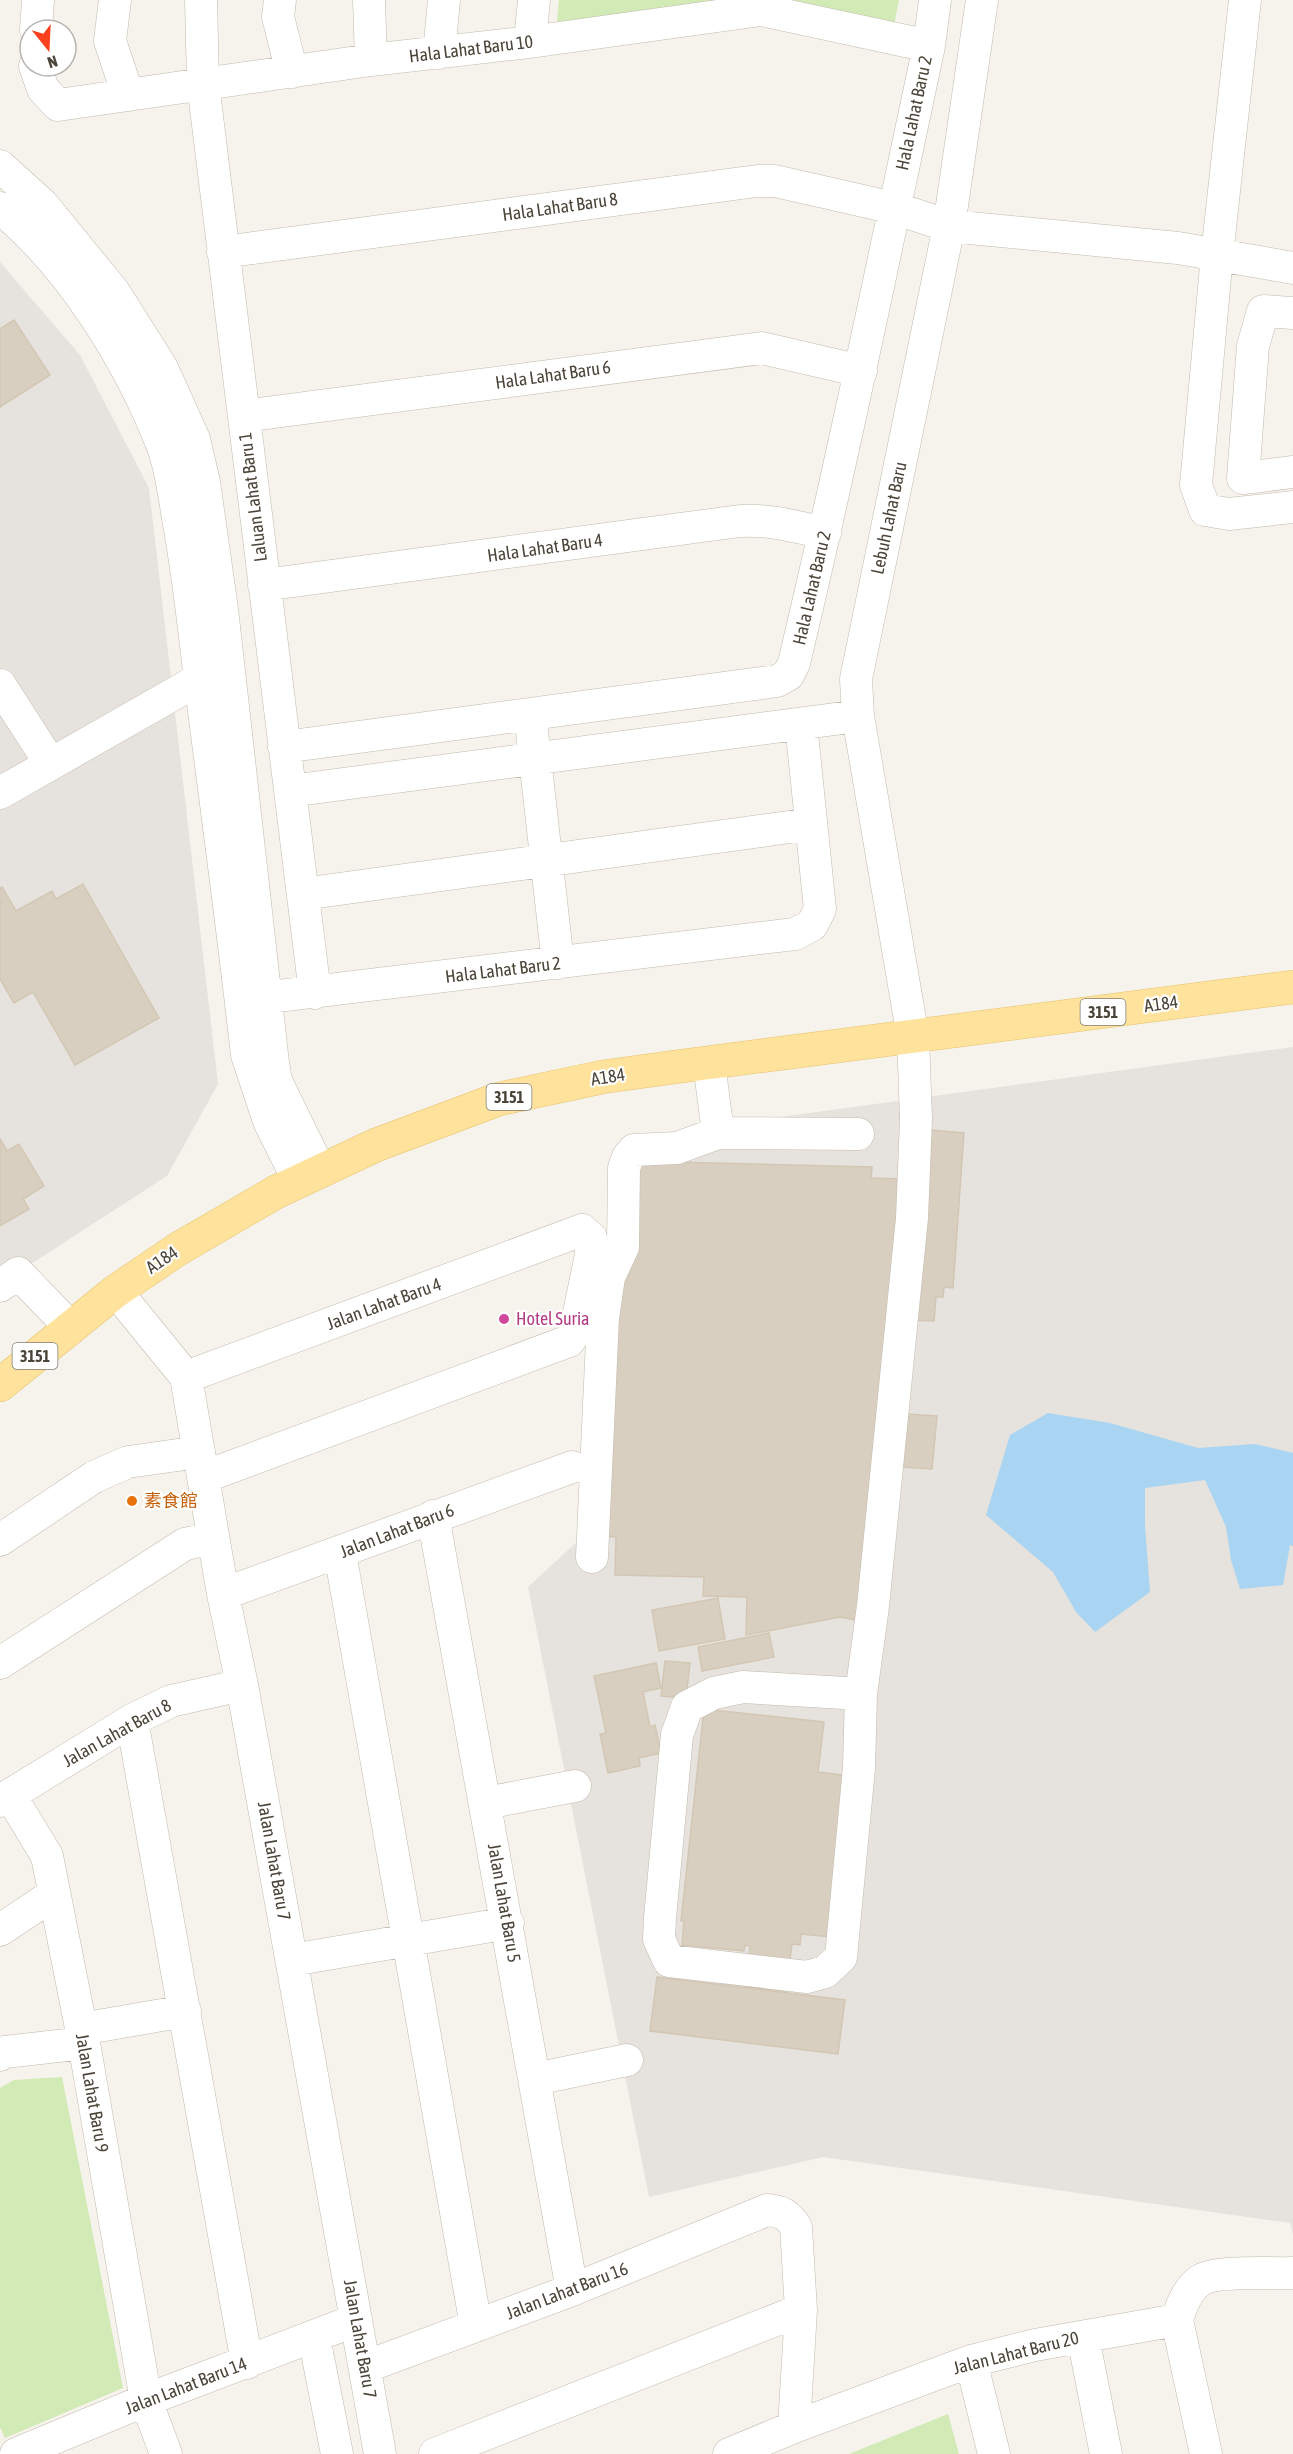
<svg xmlns="http://www.w3.org/2000/svg" width="1293" height="2454" font-family="'Asap Condensed','Noto Sans SC',sans-serif">
<style>
.industrial{fill:#e6e2dd}
.green{fill:#d2eab5}
.water{fill:#a9d4f2}
.building{fill:#d8cfc1;stroke:#d3c7b4;stroke-width:1.5}
.lines{fill:none;stroke-linecap:round;stroke-linejoin:round}
.minor-casing{stroke:#c2bbae;stroke-width:33}
.major-casing{stroke:#e6c16a;stroke-width:34}
.minor{stroke:#fff;stroke-width:32}
.major{stroke:#ffe39c;stroke-width:33}
.hotel-dot{fill:#d1479c;stroke:#fff;stroke-width:2}
.food-dot{fill:#e8710a;stroke:#fff;stroke-width:2}
.labels{text-anchor:middle;stroke-width:4.5;stroke-linejoin:round;paint-order:stroke}
.shield{fill:#fff;stroke:#817c74;stroke-width:1.5}
.shield-label{font-size:16px;font-weight:bold;fill:#4b4439}
.street-label{font-size:18px;fill:#4b4439;stroke:#fff}
.hotel-label{font-size:18px;fill:#b23c85;stroke:#fff;text-anchor:start}
.food-label{font-size:18px;fill:#c56008;stroke:#fff;text-anchor:start}
</style>
<rect width="100%" height="100%" fill="#f6f3ec"/>
<path class="industrial" d="M0 262 80 355 149 488 218 1084 167 1176 0 1284Z
M1293 1047V2235L1290 2223 823 2157 649 2197 528 1587 620 1502 655 1134Z"/>
<path class="green" d="M559 0H734L557 22Z
M787 0H899L894 25Z
M62 2077 123 2388 5 2438 0 2427V2088L14 2080Z
M948 2414 959 2454H849Z"/>
<path class="water" d="M1048 1413 1110 1423 1198 1448 1255 1444 1293 1453V1546L1290 1545 1283 1585 1240 1589 1231 1560 1226 1527 1205 1480 1145 1488V1526L1150 1592 1095 1632 1076 1612 1053 1572 986 1515 1010 1435Z"/>
<path class="building" d="M14 320 50 375 0 407V329Z
M83 884 159 1018 75 1065 33 992 14 1003 0 979V888L2 887 16 911 52 891 56 899Z
M930 1130 964 1133 953 1288 944 1287 943 1297H936L934 1321 909 1320Z
M0 1139 7 1151 19 1144 44 1186 23 1199 29 1209 0 1226Z
M629 1161 872 1167 871 1178 904 1179 860 1621 840 1617 746 1635 747 1597 703 1596 704 1577 615 1575 616 1537 601 1536 597 1245 626 1246Z
M906 1414 937 1416 932 1469 901 1467Z
M718 1598 725 1639 659 1651 652 1610Z
M769 1633 774 1657 702 1671 698 1647Z
M665 1661 690 1663 686 1698 661 1696Z
M656 1663 661 1688 643 1692 650 1727 655 1725 661 1753 639 1758 640 1766 608 1773 600 1734 606 1733 594 1676Z
M704 1709 824 1722 818 1772 849 1776 831 1937 801 1934 800 1945 792 1944 786 1991 746 1987 750 1946 745 1945 744 1951 682 1945 684 1921H681Z
M657 1977 845 2000 838 2054 650 2031Z"/>
<g class="lines">
<g class="minor-casing">
<path id="minor" d="M115 0 110 41 128 95
M201 0 203 84 315 993
M280 0 278 17 292 72
M369 0 371 60
M1245 0 1217 255 1196 485 1205 510 1229 514 1293 507
M36 30 38 0
M530 42 534 0
M439 53 444 0
M35 66 43 89 58 105 371 60 530 42 761 10 929 46
M0 166 42 204 114 292 162 368 194 439 204 482 222 609 273 1063 276 1081 320 1171
M0 208C71 266 130 362 163 447 171 469 174 494 178 518 188 572 194 626 200 680 216 805 233 930 247 1055L269 1121 299 1181
M223 252 757 181H775L894 208 949 226 1178 248 1293 268
M1293 313 1263 311 1253 346 1243 478 1293 472
M244 416 762 348 861 371
M264 585 740 521C769 519 796 527 825 533
M0 685 50 763
M530 714 558 963
M284 747 777 681 788 675 794 663C843 458 885 252 929 46L935 0
M290 791 858 716
M0 793 200 679 217 675
M303 894 811 824
M244 1000 795 934 812 925 820 909 801 724
M709 1063 718 1133
M0 1286 18 1273 71 1328
M116 1291 186 1377 223 1594 242 1685 380 2454
M186 1377 582 1230 591 1238V1255L575 1332 569 1341 204 1477
M433 1516 572 2290
M0 1540 94 1477 128 1462 199 1452
M340 1553 476 2326
M592 1557 603 1318 609 1277 623 1247 624 1168 628 1157 634 1150 677 1148 718 1133 858 1134
M223 1594 572 1467
M0 1663 185 1544 213 1538
M861 1694 859 1768 841 1957 825 1972 807 1977 669 1961 659 1939 660 1918 677 1735 687 1707 714 1693 743 1687 861 1694 873 1606 912 1218 916 1119 913 1037 858 716 856 679 949 226 982 0
M132 1720 247 2363
M10 1795 47 1856 84 2043 146 2400 166 2454
M0 1801 132 1720 171 1701 242 1685
M486 1803 575 1786
M0 1930 54 1894
M292 1960 508 1923
M81 2029 185 2011
M0 2055 5 2052 84 2043
M535 2079 627 2060
M314 2337 337 2454
M1083 2337 1106 2454
M971 2361 994 2454
M365 2367 572 2290 767 2210C782 2211 788 2215 796 2227L801 2310 794 2427
M16 2454 146 2400 356 2320
M435 2454 801 2310
M729 2454 794 2427 971 2361 1035 2345 1177 2320
M1206 2454 1177 2320C1181 2306 1188 2288 1201 2280 1217 2270 1271 2274 1293 2273"/>
</g>
<g class="major-casing">
<path id="major" d="M0 1385 116 1291 178 1249 276 1192 376 1145 499 1099 602 1077 675 1067 1293 987"/>
</g>
<use href="#minor" class="minor"/>
<use href="#major" class="major"/>
</g>
<circle class="hotel-dot" cx="504" cy="1319" r="6"/>
<circle class="food-dot" cx="132" cy="1501" r="6"/>
<g class="labels">
<g class="shield">
<rect x="1080.5" y="999" width="45" height="26" rx="4.5"/>
<rect x="486.5" y="1084" width="45" height="26" rx="4.5"/>
<rect x="12.5" y="1343" width="45" height="26" rx="4.5"/>
</g>
<g class="shield-label">
<text x="1103" y="1018">3151</text>
<text x="509" y="1103">3151</text>
<text x="35" y="1362">3151</text>
</g>
<g class="street-label">
<text transform="translate(471 49) rotate(-7)" y="6">Hala Lahat Baru 10</text>
<text transform="translate(914 113) rotate(-78)" y="6">Hala Lahat Baru 2</text>
<text transform="translate(560 207) rotate(-8)" y="6">Hala Lahat Baru 8</text>
<text transform="translate(553 375) rotate(-8)" y="6">Hala Lahat Baru 6</text>
<text transform="translate(253 497) rotate(-97)" y="6">Laluan Lahat Baru 1</text>
<text transform="translate(889 518) rotate(-78)" y="6">Lebuh Lahat Baru</text>
<text transform="translate(545 548) rotate(-8)" y="6">Hala Lahat Baru 4</text>
<text transform="translate(812 588) rotate(-77)" y="6">Hala Lahat Baru 2</text>
<text transform="translate(503 970) rotate(-7)" y="6">Hala Lahat Baru 2</text>
<text transform="translate(1161 1004) rotate(-8)" y="6">A184</text>
<text transform="translate(608 1077) rotate(-9)" y="6">A184</text>
<text transform="translate(162 1260) rotate(-34)" y="6">A184</text>
<text transform="translate(384 1304) rotate(-20)" y="6">Jalan Lahat Baru 4</text>
<text transform="translate(397 1531) rotate(-21)" y="6">Jalan Lahat Baru 6</text>
<text transform="translate(117 1733) rotate(-29)" y="6">Jalan Lahat Baru 8</text>
<text transform="translate(274 1861) rotate(80)" y="6">Jalan Lahat Baru 7</text>
<text transform="translate(504 1903) rotate(80)" y="6">Jalan Lahat Baru 5</text>
<text transform="translate(92 2093) rotate(80)" y="6">Jalan Lahat Baru 9</text>
<text transform="translate(567 2291) rotate(-21)" y="6">Jalan Lahat Baru 16</text>
<text transform="translate(360 2339) rotate(80)" y="6">Jalan Lahat Baru 7</text>
<text transform="translate(1016 2353) rotate(-14)" y="6">Jalan Lahat Baru 20</text>
<text transform="translate(186 2386) rotate(-21)" y="6">Jalan Lahat Baru 14</text>
</g>
<g class="hotel-label">
<text x="516" y="1325">Hotel Suria</text>
</g>
<g class="food-label">
<text x="144" y="1507">素食館</text>
</g>
</g>
<g transform="translate(48 48) rotate(162)"><circle r="28" fill="#ffffff" stroke="#b7b4b0" stroke-width="1.5"/>
<path d="M0-4.5L10 22L0 15L-10 22Z" fill="#fc3f1d"/>
<text y="-9" font-size="16" font-weight="bold" text-anchor="middle" fill="#4b4439">N</text>
</g>
</svg>
